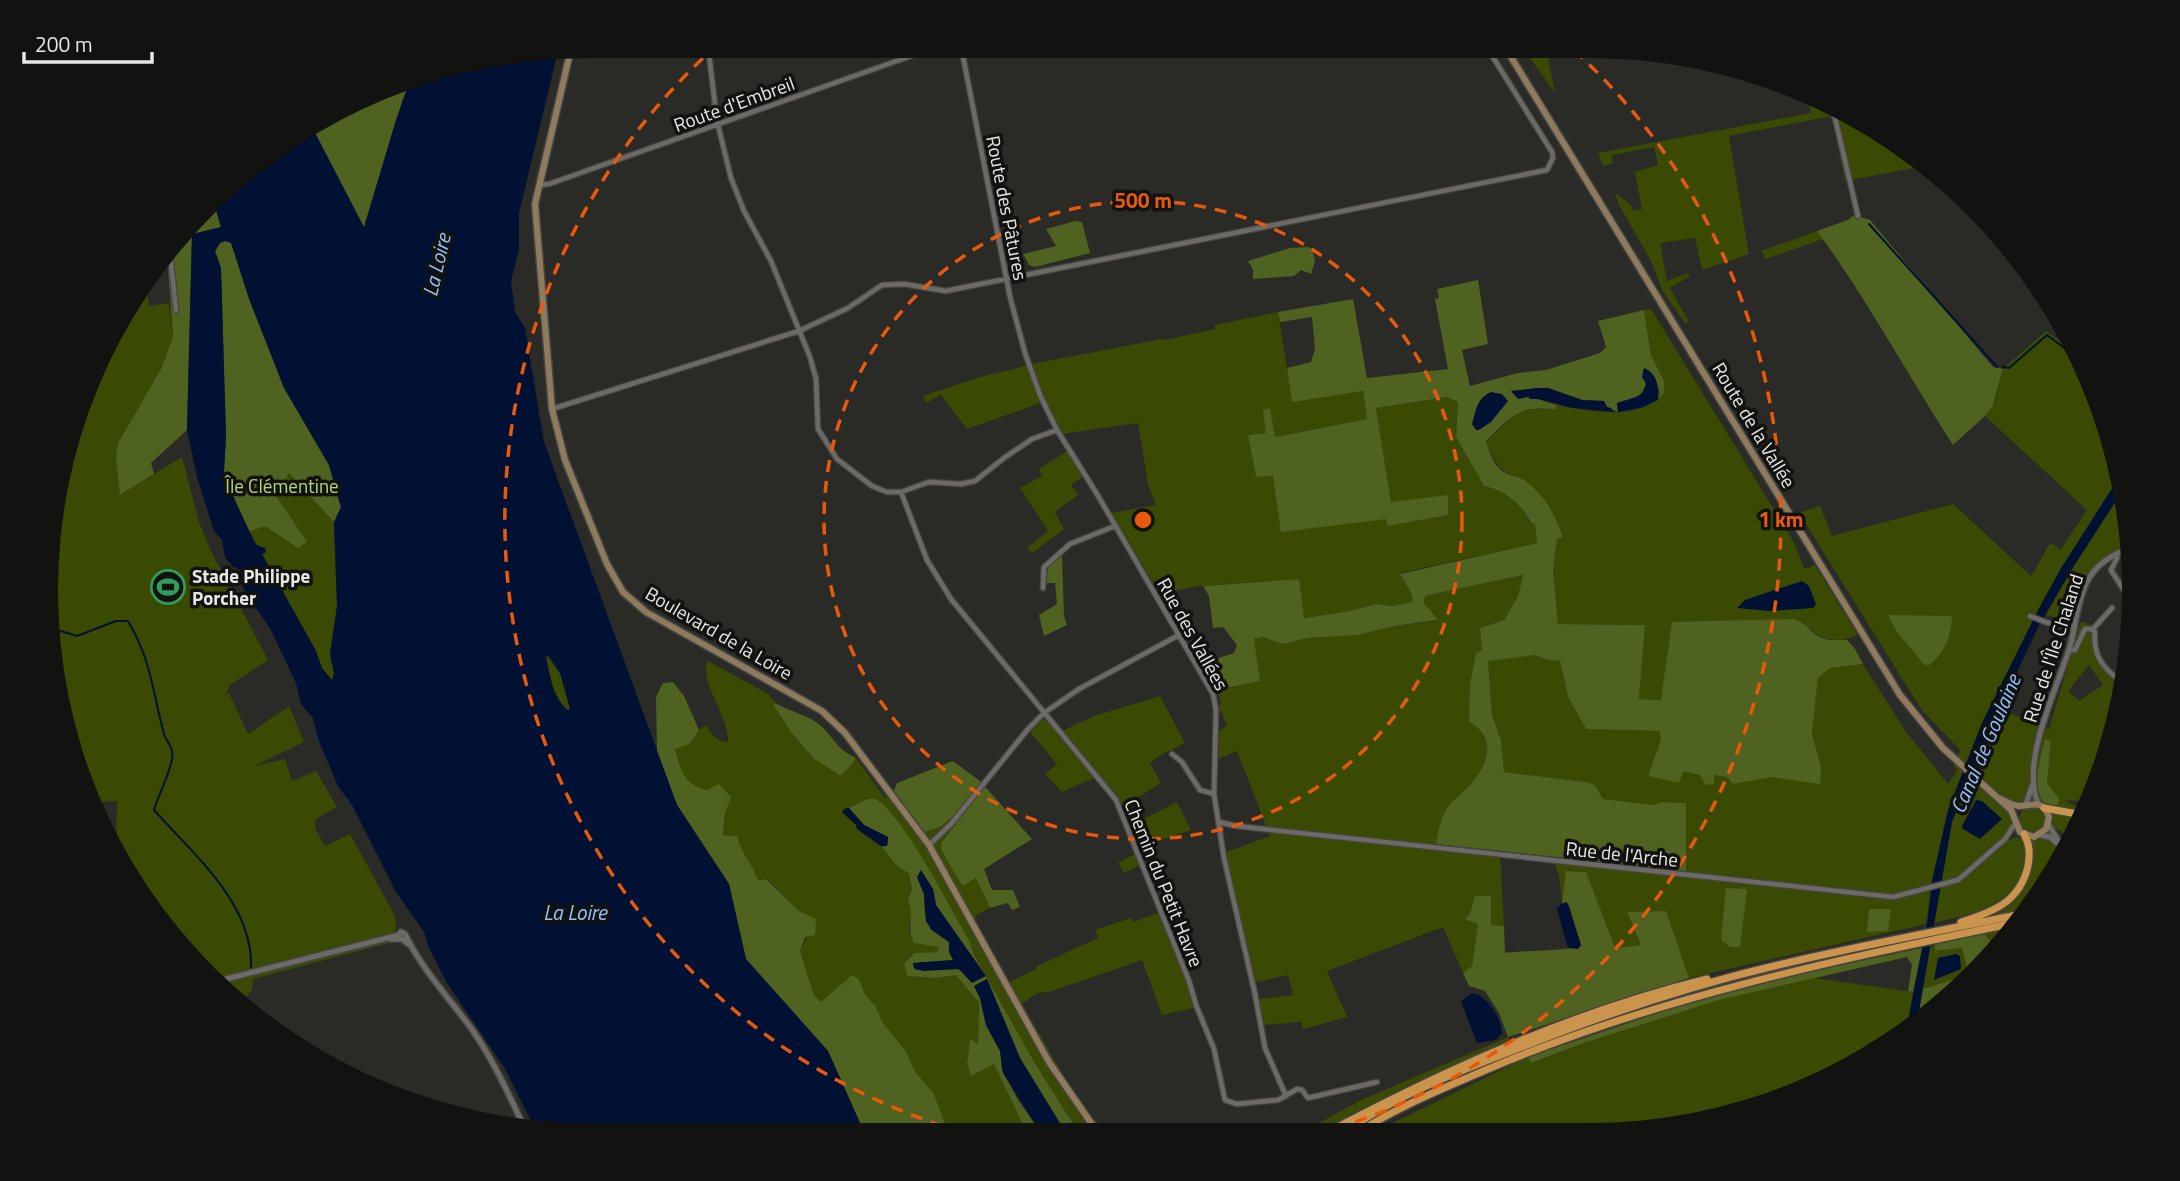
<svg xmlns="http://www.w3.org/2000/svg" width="2180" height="1181" font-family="'Titillium Web',sans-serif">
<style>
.green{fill:#3a4a03;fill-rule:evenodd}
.forest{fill:#50621f;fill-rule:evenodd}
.water{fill:#013;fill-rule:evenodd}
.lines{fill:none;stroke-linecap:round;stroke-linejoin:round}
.stream{stroke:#013;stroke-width:2}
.minor-casing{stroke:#464542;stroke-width:7}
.tertiary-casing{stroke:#464542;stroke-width:8}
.secondary-casing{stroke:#464542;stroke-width:9}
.trunk-casing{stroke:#464542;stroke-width:10}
.minor{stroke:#6b6a66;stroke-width:4.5}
.tertiary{stroke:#6b6a66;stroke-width:5}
.secondary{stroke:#8e7a5c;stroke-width:6}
.trunk{stroke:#ca944c;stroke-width:7}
.ring{fill:none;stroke:#e8590c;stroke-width:3.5;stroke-dasharray:12 9}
.labels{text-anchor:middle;stroke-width:7;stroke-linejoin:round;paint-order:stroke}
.street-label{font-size:19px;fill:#e7e7e4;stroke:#121211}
.park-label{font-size:19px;fill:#b8d477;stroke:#121211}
.poi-label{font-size:19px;font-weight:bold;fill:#e7e7e4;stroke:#121211;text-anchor:start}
.water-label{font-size:21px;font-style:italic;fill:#95c1fe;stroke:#121211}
.centre{fill:#e8590c;stroke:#121211;stroke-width:3.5}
.ring-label{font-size:21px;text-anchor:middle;font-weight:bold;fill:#e8590c;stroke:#121211;stroke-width:7;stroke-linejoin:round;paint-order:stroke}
</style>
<rect width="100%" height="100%" fill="#2a2a26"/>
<path class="green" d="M1546 48 1555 93 1525 51Z
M1807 96 1862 118 1868 123 1869 127 1873 126 1911 153 1914 168 1845 181 1832 116 1729 136 1749 254 1702 270 1695 238 1660 243 1667 281 1688 273 1690 276 1670 288 1689 322 1685 323 1663 292 1651 261 1619 205 1615 193 1632 206 1633 211 1642 209 1635 172 1658 165 1654 147 1612 155 1613 163 1603 166 1598 153 1811 113Z
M1817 231 1823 239 1766 259 1761 251Z
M220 243 336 489 334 522 337 606 330 654 334 673 332 681 322 668 316 651 261 554 266 552C247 539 241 515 232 494Z
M146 279 149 306 169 303 173 336 162 367 118 443 120 495 182 457 199 522 211 551 268 660 230 685 225 695 229 693 248 734 289 706 304 742 254 766 285 759 292 781 316 771 337 807 316 819 315 828 325 846 350 834 395 916 396 932 389 943 253 979 252 990 243 1001 181 950 116 845 117 801 88 802 87 799 47 627 64 450 137 288Z
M1651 309 1794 542 1804 568H1809L1814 564 1858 635C1840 643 1823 642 1809 628L1667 664 1661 700 1639 699 1645 625 1558 624 1553 569 1557 539 1524 480C1499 471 1496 466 1486 442 1511 419 1518 404 1555 410L1557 405C1581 410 1628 419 1649 404 1656 399 1660 389 1664 381L1651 355 1644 310Z
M1278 312 1292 401 1363 391 1367 419 1274 437 1270 408 1266 433 1248 435 1256 477 1273 476 1386 518 1388 526 1448 515V495L1391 503 1376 408 1447 397 1458 402 1456 437 1484 486C1505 490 1521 504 1530 523L1535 524 1537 543 1400 573 1411 593 1413 602 1392 606 1376 604 1350 611 1303 618 1298 579 1198 586 1160 594 1111 513 1156 505 1148 484 1138 423 1061 434 1046 401 967 429 941 395 926 403 923 396 980 377 1037 363 1162 339 1165 340 1215 329V325Z
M2046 331 2081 356 2116 449 2120 476 2060 570 1982 723 1948 810 1932 881 1926 924 1689 978 1665 911 1628 912 1641 945 1614 948 1586 872 1566 871 1562 903 1559 876 1553 858 1686 871V803L1661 802 1654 805 1603 799 1595 785 1586 782 1504 772 1501 740 1492 715 1488 660 1535 655 1548 660 1560 661 1568 697 1586 729 1659 731 1661 739 1648 776C1667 773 1690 765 1705 781L1713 775 1727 777 1734 784 1821 766 1812 734 1818 678 1830 668 1863 664 1904 729 1948 784 1957 770 1954 766 1960 750 1921 709 1799 513 1820 506 1832 536 1953 504 2031 576 2050 543 2061 549 2087 510 1985 416 1995 401 2003 369Z
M1067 451 1082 477 1071 485 1078 495 1055 512 1064 529 1032 553 1027 548 1048 531 1020 488 1042 476 1039 469Z
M2120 494 2125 505 2132 546C2089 557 2082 582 2074 622L2046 615 2072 569Z
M1523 575 1518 596 1504 620 1480 628 1482 650 1469 722C1497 736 1489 762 1472 783 1465 792 1454 798 1448 807 1440 818 1438 831 1436 844L1500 852 1504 926 1491 925 1475 897 1470 913 1466 919 1478 923 1472 966 1463 973 1443 927 1327 971 1347 1017 1303 1029 1301 1022 1264 1025 1259 999 1293 995 1288 975 1255 982 1239 919 1226 852 1270 836 1237 751 1218 759 1219 731 1227 726 1219 707 1221 701 1216 690 1260 681 1253 639 1262 637 1283 644 1308 638 1358 635 1394 626 1437 621 1424 603 1425 596Z
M2081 621 2092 626C2094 658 2095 668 2124 686L2106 765 2089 802 2065 800 2085 811 2071 842 2067 835 2052 826 2054 809 2047 783 2051 741 2038 767 2037 784 2031 785 2025 801 2016 803 2005 797 2001 803C2010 813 2016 822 2005 834L2009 840 2016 837 2024 840 2046 838 2059 848 2064 857 2062 863 2029 908 1996 915 1993 908 1934 923 1952 822 1983 744 2000 709 2049 729ZM2089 665 2103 685 2079 701 2068 691Z
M546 655 560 673 570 709 568 711C553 698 549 673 546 655Z
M708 661 768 694 777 704H773L790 731 814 759 841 776 855 757 885 798 894 791 924 832 949 819 956 824 942 842 961 886 976 878 990 908 976 915 975 922 1009 982 1036 969 1037 966 1098 938 1095 930 1131 918 1133 922 1158 913 1187 982 1194 1008 1162 1015 1142 960 1049 992 1037 993 1022 1004 1081 1106 1108 1133H1079L1036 1065 973 953 968 940 915 848 880 802 868 800 844 809 842 812 856 825 857 829 882 847 895 864 909 874 912 889 909 900 913 910 909 930 939 946 937 952 914 953 904 962 907 976 936 978 956 975 979 1003 978 1045 970 1040 967 1063 971 1076 994 1064 1027 1133H949L933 1092 916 1073 905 1050 883 1023 876 1007 865 994 859 979 852 976 821 1002 814 995 800 951 816 919 799 911 767 879 758 880 740 851 737 836 723 835 725 813 707 790 694 787 683 775 675 748 690 744 699 730 706 725C712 734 717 743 728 742 730 717 698 682 708 661Z
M1160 696 1185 743 1159 756 1150 763 1161 783 1123 807 1130 826 1177 802 1191 830 1139 847 1144 863 1124 873 1118 863 1135 854 1112 798 1096 777 1062 792 1045 774 1057 764 1030 732 1040 719 1047 720 1060 732 1094 716Z
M2019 820a13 13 0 1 1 26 0a13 13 0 1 1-26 0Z
M2015 928 1998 951 1984 933Z
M1930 946H1935L1936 951 1962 948 1968 976 1923 989Z
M1814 978 1913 992 1906 1032 1893 1043 1798 1094 1660 1131 1374 1132 1528 1057 1532 1063 1581 1044 1719 1000Z
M1508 1037 1510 1040 1403 1088 1318 1132H1303L1359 1101Z"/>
<path class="forest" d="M412 76 402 102 364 228 313 129Z
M210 210H216L221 227 192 235 187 430 151 463 154 474 120 495 116 457 118 443 162 367 173 336 167 256Z
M1854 215 1870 220 1993 367 2003 369 1993 405 1985 416 1953 445C1907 374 1867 299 1817 231L1848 220Z
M1075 221 1082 222 1090 253 1035 267 1029 265 1023 254 1056 246 1046 229Z
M225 241 231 242 284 388 329 465 341 508 334 522 289 473 276 496 307 542 298 548 265 526 248 532 224 471 226 437 221 268 215 251 220 243Z
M1308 247 1312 249 1315 261 1311 274 1301 270 1294 276 1253 279V270L1248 261 1290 248Z
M1478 280 1488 344 1462 350 1470 386 1518 373 1546 370 1600 353 1606 347 1598 321 1644 310 1651 355 1664 381V392L1658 400 1660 393 1654 376 1646 384 1641 395 1617 403 1618 412 1607 407 1604 401 1582 400 1548 388 1512 391C1528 397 1541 400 1557 405L1555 410C1518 404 1511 418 1486 441 1490 454 1494 467 1506 473 1513 477 1521 477 1527 482 1546 497 1555 515 1563 537L1557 539 1553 569 1558 624 1645 625 1639 699 1661 700 1672 622 1794 619C1805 622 1809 631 1818 636 1827 641 1836 640 1847 640L1855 649 1863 664 1830 668 1818 678 1812 734 1821 766 1820 784 1772 777 1733 784 1727 777 1714 775V784L1706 785 1699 775 1683 771 1679 783 1648 776 1661 739 1659 731 1586 729 1568 697 1560 661 1548 660 1535 655 1488 661 1492 715 1501 740 1504 772 1586 782 1595 785 1603 799 1654 805 1661 802 1686 803V871L1436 844C1438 831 1440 820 1447 808 1453 799 1463 793 1470 785 1488 765 1498 737 1469 722L1470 684 1476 653 1482 650 1480 628 1504 620 1518 596 1523 575 1425 596 1424 603 1438 620 1394 626 1358 635 1308 638 1283 644 1262 637 1254 639 1260 681 1216 690 1201 664 1234 653 1237 645 1223 627 1213 628 1209 596 1203 586 1299 579 1304 618 1350 611 1376 604 1392 606 1413 602 1411 593 1400 574 1537 543 1535 524 1531 523C1521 504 1505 490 1484 486L1456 437 1458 402 1447 397 1376 408 1391 502 1448 495V515L1388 526 1386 519 1281 532 1273 476 1256 477 1248 435 1266 433 1263 410 1270 408 1275 437 1367 419 1363 391 1292 402 1287 368 1311 362 1315 349 1312 317 1280 322 1278 312 1353 299 1367 378 1448 369 1435 299 1439 298 1437 289Z
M1062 556 1064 616 1067 625 1044 636 1039 615 1057 604 1055 583H1046L1048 567Z
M1888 615 1952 616C1951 636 1945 653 1928 666L1923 663 1897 632Z
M673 682 684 696 699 730 690 744 675 749C682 771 682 784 707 790L719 784 731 797 725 813 723 835 737 836C741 854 752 863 758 880L766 879 799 911 816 919 815 935 805 937 800 951 814 995 821 1002 852 975 859 979 865 994 876 1007 883 1023 905 1050 916 1073 933 1092 949 1133H867L860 1123 828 1051 746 959 729 884 677 805 657 752 656 697 663 683Z
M773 704H777C788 710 802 714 813 720 832 731 834 749 855 757V760L841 776 814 759 790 731Z
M2045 739 2051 741 2047 783 2060 800 2054 809C2026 799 2040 761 2045 739Z
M953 761 980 781 1032 839 984 869 992 890H1013L1020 907 1012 910 1008 903 990 908 976 878 962 886 941 849 942 842 956 824 949 819 940 827 924 832 894 791 897 783Z
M868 799H876C905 818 949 906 969 940L973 953 1036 1065 1079 1133 1065 1132 1020 1058 987 979 974 986 980 998 986 1025 1000 1051 1002 1070 1018 1100 1041 1133H1027L994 1064 971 1076 967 1064 970 1039 978 1044 979 1003 956 975 936 978 907 976 904 963 914 953 937 952 939 947 914 943C906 924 915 918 908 900L912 889 909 874 895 864 882 847 888 844V837L864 825 848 808ZM917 877 933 889 936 905 985 977 963 972 957 969 915 970 913 963 953 960 949 953V942L931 930 925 915 924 894Z
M1566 871 1586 872 1615 948 1641 945 1627 912 1666 911 1689 978 1508 1037 1499 1013 1485 991 1469 986 1463 973 1472 966 1478 924 1465 919 1470 913 1475 896H1491V925L1504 926 1505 953C1526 950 1565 952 1581 945L1569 905 1562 903Z
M1726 888 1747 889 1740 947H1730L1721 940Z
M1869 909H1891L1888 931 1867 932Z
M1984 933 1998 951 1917 1022 1923 989 1968 975 1962 948 1935 951V943Z
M1922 948 1913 992 1908 991 1912 965 1907 957 1719 1000 1581 1044 1531 1063 1528 1057 1690 1002 1822 969Z"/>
<path class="water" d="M558 51 519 213V249L511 281 515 312 525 328 544 442 677 805 729 884 746 959 828 1051 860 1123 867 1133 555 1134 536 1131 504 1067 447 983 429 948 424 932 396 892 352 805 338 786 318 739 313 718 301 704 296 683 271 630 244 590 241 580 240 570 232 566 225 557 222 540 214 531 197 477 187 430 192 234 221 227 216 210H210L258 158 313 129 364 227 395 123 411 77ZM225 241 231 243 249 299 284 388 329 465 341 507 334 522 337 606 330 654 334 673 332 680 322 668 316 651 262 554 266 552 265 548 256 545 232 494 224 471 226 437 221 268 215 251 220 243ZM546 656H549L560 673 570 709 568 710C553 699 549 673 546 656Z
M1644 368C1658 373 1659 389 1658 400L1643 407 1618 412 1617 403C1629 399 1643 399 1646 384L1642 377Z
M1537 388H1548L1582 400 1604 401 1607 407 1611 408 1614 412 1573 408 1539 399H1530L1528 397 1518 399 1511 391Z
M1491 392 1502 394 1508 401 1491 422 1479 430H1476L1472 424C1476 410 1477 398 1491 392Z
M2120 476 2123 490 2072 569 2039 625 1983 744 1952 822 1917 1022 1906 1032 1928 918 1932 881 1948 810 1982 723 2039 608 2060 570Z
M1802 581 1809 586 1816 604 1813 608 1770 611 1737 608 1745 600Z
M1976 800 1982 801 2002 819 1980 839 1963 829 1962 826Z
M849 808 864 825 888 837 887 846H881L857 829 856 825 842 812 844 809Z
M921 870 933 889 936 905 986 976 972 983 959 969 923 971 914 968 913 963 953 960 949 950V942L931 929 926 921 924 894 917 877Z
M1567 902 1581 945 1578 949 1568 948 1557 909 1561 904Z
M1956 954 1960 956 1961 969 1934 980 1938 958Z
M987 979 1020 1058 1066 1133H1041L1003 1073 1000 1051 986 1025 980 998 974 986Z
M1472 993C1487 995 1502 1019 1502 1033L1496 1040 1477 1043 1461 1001Z"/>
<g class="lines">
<path class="stream" d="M1869 224 1997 367
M2003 367 2009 368 2047 335 2083 362
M47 627 77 636 116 621H128C152 662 152 690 164 734 167 743 174 747 172 759 169 776 159 793 154 810 193 854 254 904 251 969"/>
<g class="minor-casing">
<path id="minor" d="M708 46 717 121 731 178 744 211 771 261 810 357 816 379 818 429 837 459 872 486 887 492H901L929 482 961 484 975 481 1004 458 1032 439 1057 430
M961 46 1010 297 1025 353 1040 395 1057 430 1097 494 1213 694 1216 710 1214 794 1224 858 1255 994 1265 1048 1286 1096
M1829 105 1835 118 1858 216
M539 185 549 184 939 46
M170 253 176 310
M552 409 799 331 848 308 882 285 904 284 946 291 1547 170 1553 158 1552 152 1486 46
M901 492 927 560 951 599 1116 800 1189 981 1196 1005 1214 1049 1225 1100 1237 1104 1278 1100 1297 1089 1302 1090 1308 1098 1377 1082
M2116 554 2117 558 2111 570 2127 595 2132 610
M1043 588 1044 567 1070 544 1115 526
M2030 616 2048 623 2075 627
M2092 630 2112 608
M2069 650H2075L2085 629H2091L2095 632C2093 654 2101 666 2119 680
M1172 754 1182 762 1200 790 1214 794
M1219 822 1236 826 1893 897 1958 880 2005 839 2016 822
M929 845 951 824 1028 729 1044 713 1079 689 1179 635"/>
</g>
<g class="tertiary-casing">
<path id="tertiary" d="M2026 804 2032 786
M2039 805C2019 765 2056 690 2069 650 2076 627 2077 599 2089 578 2099 562 2115 553 2132 548
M2048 824 2066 853
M2040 835 2050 837 2058 844
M399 935 401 932 405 934C421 968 449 998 471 1028 493 1059 509 1095 525 1129
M391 939H402L410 945
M218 981 399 935"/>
</g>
<g class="secondary-casing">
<path id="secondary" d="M1505 47 1900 695 1943 748 2011 810 2020 832 2034 837 2046 829 2049 817C2042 798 2033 806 2019 806 2012 805 2007 802 2001 799
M571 49 535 204 552 409 565 460 607 564 623 592 646 612 822 711 845 733 929 845 1049 1062 1098 1133"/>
</g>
<g class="trunk-casing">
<path id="trunk" d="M2044 808 2083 815
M1961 922C1993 912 2020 902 2028 866 2030 854 2030 845 2024 834
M1328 1132C1449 1068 1573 1012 1707 979
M1345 1132C1398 1094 1462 1070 1522 1047 1603 1015 1686 987 1770 967 1855 946 1941 931 2026 913
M1359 1132C1399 1106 1444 1088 1488 1069 1660 996 1837 960 2019 922"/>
</g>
<use href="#minor" class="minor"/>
<use href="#tertiary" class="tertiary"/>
<use href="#secondary" class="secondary"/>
<use href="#trunk" class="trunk"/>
</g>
<g class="ring">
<circle cx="1143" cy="520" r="319"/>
<path d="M962 1132A638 638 0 0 1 716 46M1574 50A638 638 0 0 1 1324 1132"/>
</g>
<defs>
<g id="stadium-ring" transform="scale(1.75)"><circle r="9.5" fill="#121211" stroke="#2e9e5b" stroke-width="1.5"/><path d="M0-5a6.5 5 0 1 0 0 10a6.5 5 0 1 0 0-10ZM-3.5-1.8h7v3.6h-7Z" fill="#2e9e5b"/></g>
</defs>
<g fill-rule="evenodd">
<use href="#stadium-ring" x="168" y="587"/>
</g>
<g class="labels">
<g class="street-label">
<text transform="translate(734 104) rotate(-20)" y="7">Route d'Embreil</text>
<text transform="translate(1007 208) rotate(79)" y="7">Route des Pâtures</text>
<text transform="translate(1754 425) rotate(59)" y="7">Route de la Vallée</text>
<text transform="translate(719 633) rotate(30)" y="7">Boulevard de la Loire</text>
<text transform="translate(1193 634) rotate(61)" y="7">Rue des Vallées</text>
<text transform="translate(2053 648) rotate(-72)" y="7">Rue de l'Île Chaland</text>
<text transform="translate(1622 854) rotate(6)" y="7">Rue de l'Arche</text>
<text transform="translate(1164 883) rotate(68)" y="7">Chemin du Petit Havre</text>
</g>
<g class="park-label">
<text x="282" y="493">Île Clémentine</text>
</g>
<g class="poi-label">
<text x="192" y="583">Stade Philippe<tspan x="192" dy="22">Porcher</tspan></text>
</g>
<g class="water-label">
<text transform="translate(437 265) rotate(-77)" y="7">La Loire</text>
<text transform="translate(1986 744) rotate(-67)" y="7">Canal de Goulaine</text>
<text x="575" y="920">La Loire</text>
</g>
</g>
<path d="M0 0H2180V1181H0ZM590 58H1590A532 532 0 0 1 2122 590V591A532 532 0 0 1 1590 1123H590A532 532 0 0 1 58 591V590A532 532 0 0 1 590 58Z" fill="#121211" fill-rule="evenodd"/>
<circle cx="1143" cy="520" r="10" class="centre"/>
<g class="ring-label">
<text x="1143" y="208">500 m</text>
<text x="1781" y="527">1 km</text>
</g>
<path d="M24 52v10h128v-10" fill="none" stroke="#e7e7e4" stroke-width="3.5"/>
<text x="35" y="52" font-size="21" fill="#e7e7e4" stroke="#121211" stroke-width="5" paint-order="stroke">200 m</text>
</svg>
